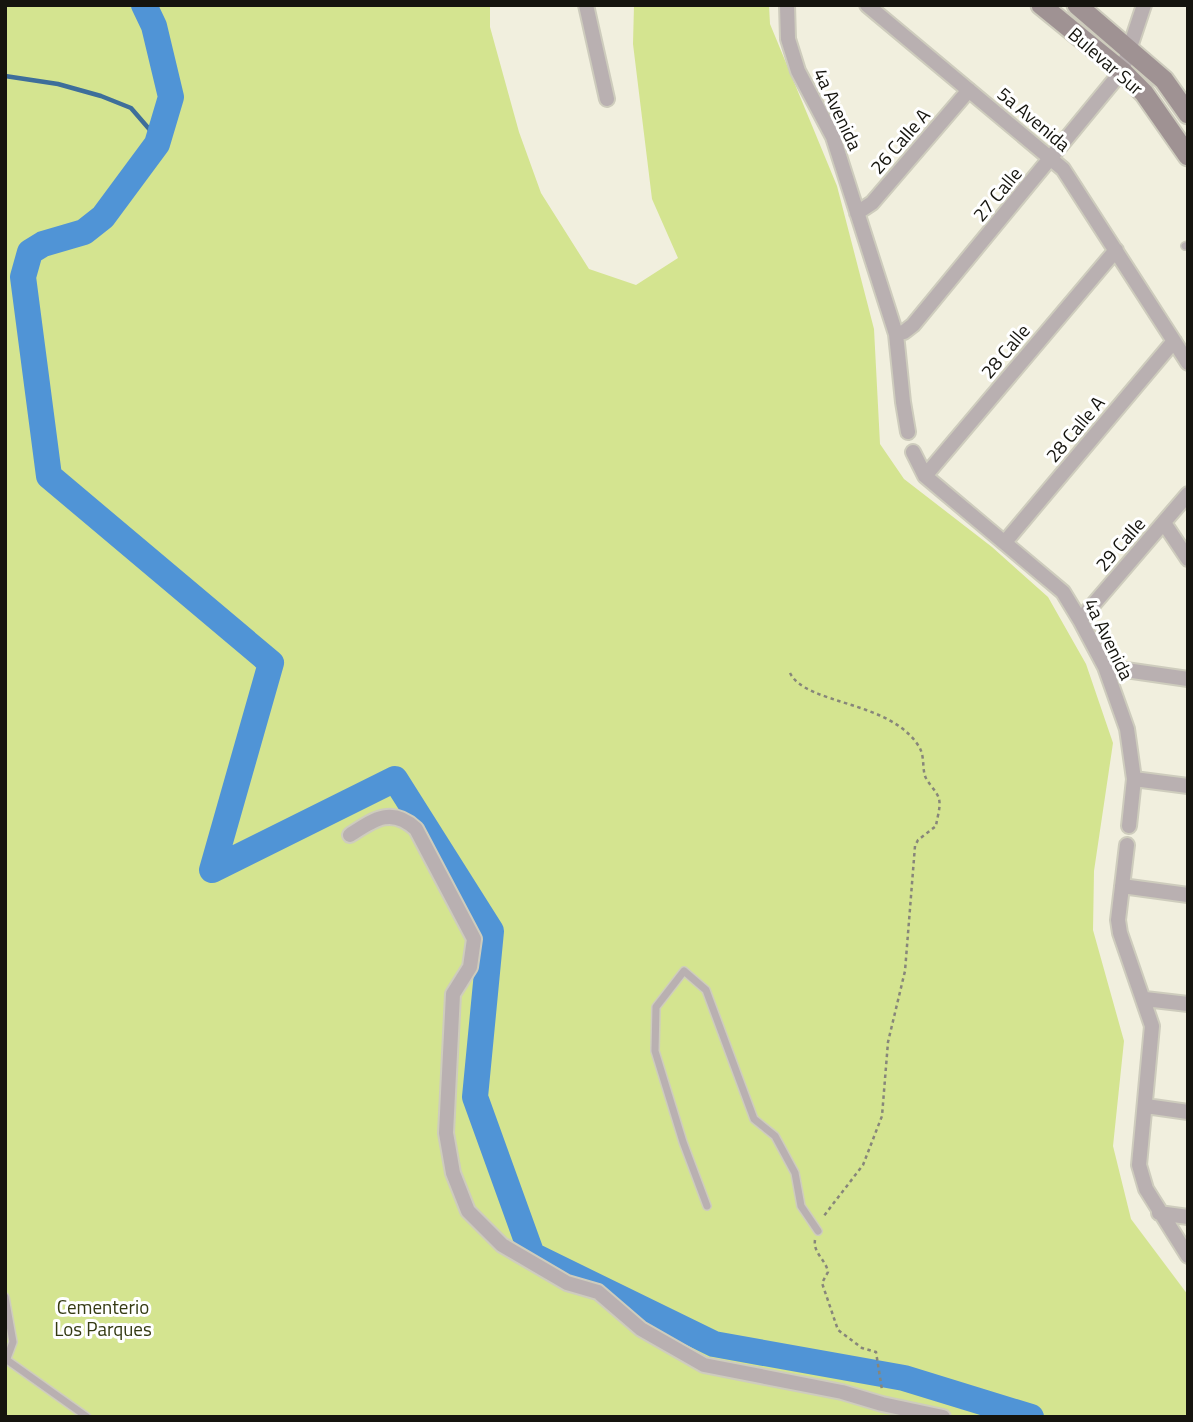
<svg xmlns="http://www.w3.org/2000/svg" width="1193" height="1422" font-family="'Titillium Web',sans-serif">
<style>
.green{fill:#d4e490}
.lines{fill:none;stroke-linecap:round;stroke-linejoin:round}
.stream{stroke:#3e6e9a;stroke-width:4.5}
.river{stroke:#5094d6;stroke-width:26}
.lane-casing{stroke:#ceccbd;stroke-width:10}
.street-casing{stroke:#ceccbd;stroke-width:18}
.secondary-casing{stroke:#ceccbd;stroke-width:23}
.path{stroke:#87867a;stroke-width:2.5;stroke-dasharray:3.5 3.5;stroke-linecap:butt}
.lane{stroke:#b9b0b1;stroke-width:7}
.street{stroke:#b9b0b1;stroke-width:14}
.secondary{stroke:#9f9293;stroke-width:19}
.labels{text-anchor:middle;stroke-width:6;stroke-linejoin:round;paint-order:stroke}
.street-label{font-size:19px;fill:#15140e;stroke:#fff}
.park-label{font-size:19px;fill:#343a12;stroke:#fff}
</style>
<rect width="100%" height="100%" fill="#f1efde"/>
<path class="green" d="M5 5H490V27L519 132 541 193 589 269 636 285 678 258 652 199 633 44 634 5H769L770 24 837 186 874 329 880 444 904 479 992 547 1048 597 1086 664 1113 743 1094 871 1093 930 1124 1041 1113 1146 1131 1219 1188 1295V1417H5Z"/>
<g class="lines">
<path class="stream" d="M5 76 58 84 101 96 131 108 150 130 157 144"/>
<path class="river" d="M144 5 154 26 171 97 157 144 103 217 84 232 43 244 30 252 23 277 49 476 271 663 212 870 395 779 491 931 475 1097 532 1255 714 1344 904 1378 1031 1417"/>
<g class="lane-casing">
<path id="lane" d="M1185 246 1188 245
M707 1206 683 1142 655 1051 656 1007 684 971 706 990 754 1119 775 1136 795 1173 801 1206 818 1231
M5 1297 13 1342 6 1361
M7 1360 87 1417"/>
</g>
<g class="street-casing">
<path id="street" d="M586 5 607 99
M787 5 788 39 798 71 833 137 896 334 903 402 908 432
M867 5 1063 169 1188 363
M857 213 872 203 969 90
M896 334 904 332 913 325 1122 71 1144 5
M913 452 925 476 1063 592 1080 620 1105 667 1127 729 1134 779 1129 826
M925 476 1116 250
M1164 523 1188 559
M1005 542 1174 341
M1080 620 1188 494
M1105 667 1188 679
M1134 779 1188 786
M350 835C373 820 391 806 416 829L474 939 470 967 453 994 446 1133 453 1173 468 1211 502 1245 567 1283 598 1292 641 1329 704 1365 842 1392 882 1404 943 1417
M1127 845 1118 920 1120 933 1152 1026 1139 1165 1146 1189 1188 1256
M1122 886 1188 895
M1145 999 1188 1004
M1146 1106 1188 1112
M1159 1213 1188 1217"/>
</g>
<g class="secondary-casing">
<path id="secondary" d="M1041 5 1122 71 1144 93 1188 156
M1077 5 1164 80 1188 114"/>
</g>
<path class="path" d="M790 673C806 705 888 700 918 745 925 755 922 766 925 776 928 784 937 791 939 799 941 807 937 818 936 826L918 840 915 846 905 971 888 1042 882 1116 863 1165 823 1217
M815 1240C813 1253 826 1260 828 1272L822 1283 838 1330 862 1348 876 1352 882 1390"/>
<use href="#lane" class="lane"/>
<use href="#street" class="street"/>
<use href="#secondary" class="secondary"/>
</g>
<g class="labels">
<g class="street-label">
<text transform="translate(1106 61) rotate(41)" y="7">Bulevar Sur</text>
<text transform="translate(838 109) rotate(65)" y="7">4a Avenida</text>
<text transform="translate(1034 119) rotate(40)" y="7">5a Avenida</text>
<text transform="translate(900 141) rotate(-49)" y="7">26 Calle A</text>
<text transform="translate(997 194) rotate(-50)" y="7">27 Calle</text>
<text transform="translate(1005 351) rotate(-50)" y="7">28 Calle</text>
<text transform="translate(1075 429) rotate(-50)" y="7">28 Calle A</text>
<text transform="translate(1120 544) rotate(-49)" y="7">29 Calle</text>
<text transform="translate(1109 639) rotate(64)" y="7">4a Avenida</text>
</g>
<g class="park-label">
<text x="103" y="1314">Cementerio<tspan x="103" dy="22">Los Parques</tspan></text>
</g>
</g>
<rect width="1193" height="1422" fill="none" stroke="#15140e" stroke-width="14"/>
</svg>
